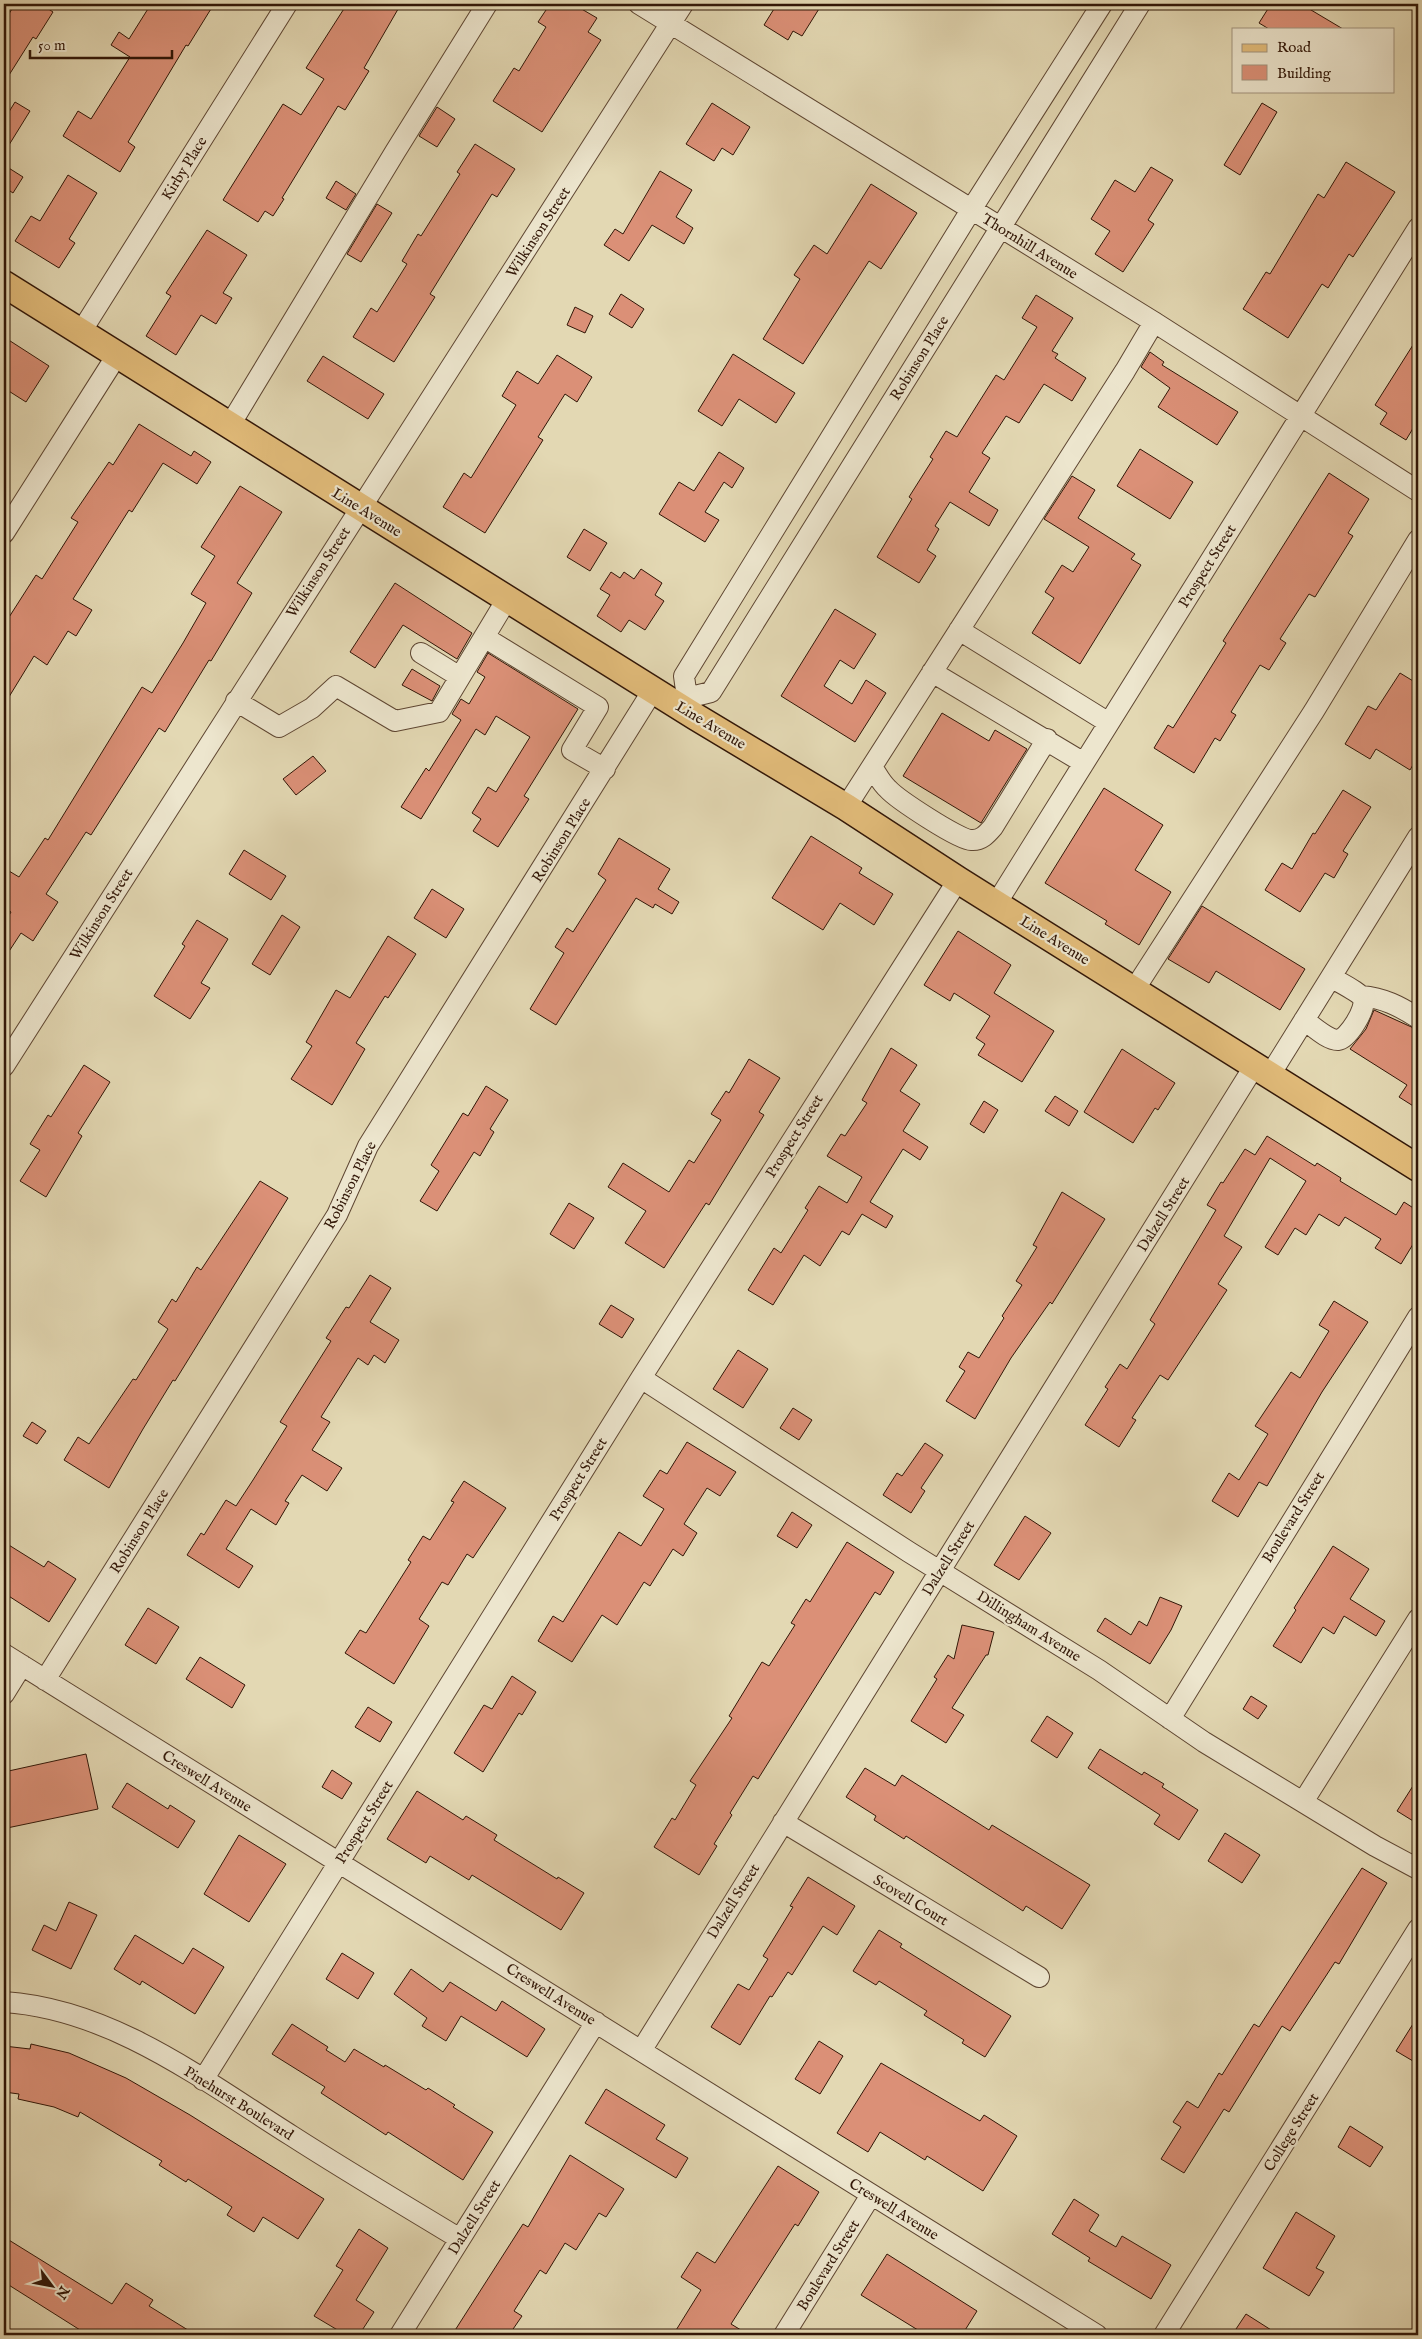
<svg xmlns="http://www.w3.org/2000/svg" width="1422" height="2339" font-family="'IM FELL English',serif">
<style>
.building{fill:#db9077;stroke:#311607}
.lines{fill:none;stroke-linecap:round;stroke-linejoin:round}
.minor-casing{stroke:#5e4632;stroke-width:22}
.major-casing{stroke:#311607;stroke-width:29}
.minor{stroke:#ede6ce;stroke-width:20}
.major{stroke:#e2bc7a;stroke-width:26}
.labels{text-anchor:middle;stroke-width:4.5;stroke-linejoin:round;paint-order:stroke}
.street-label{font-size:15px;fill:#311607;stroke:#ede6ce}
</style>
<rect width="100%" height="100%" fill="#e3d8b3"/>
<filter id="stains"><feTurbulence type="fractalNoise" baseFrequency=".004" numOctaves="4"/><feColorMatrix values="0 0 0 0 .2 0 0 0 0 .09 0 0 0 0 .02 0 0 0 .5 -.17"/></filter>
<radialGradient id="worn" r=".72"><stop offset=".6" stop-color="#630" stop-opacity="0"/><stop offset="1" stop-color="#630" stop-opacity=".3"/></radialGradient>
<path class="building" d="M15 4H41L53 12 36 39 33 37 4 83V22Z
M151 4H214L188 46 186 45 128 142 135 147 120 172 63 136 78 111 91 119 130 57 111 45 119 32 129 39Z
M347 4H401L364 68 369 71 345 110 338 106 282 198 284 199 273 216 265 211 258 222 223 200 283 104 301 115 324 79 306 68Z
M550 4H573L597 18 588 32 601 40 542 132 493 101 514 68 519 71 546 27 538 22Z
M777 4H822L802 36 793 31 788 40 764 25Z
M1271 4H1301L1343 29H1269L1259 23Z
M15 102 30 111 4 153V120Z
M712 103 750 127 733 155 722 148 714 161 686 144Z
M1262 103 1277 112 1240 175 1224 165Z
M437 107 455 119 437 147 419 136Z
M475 144 515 169 497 197 492 194 430 294 435 297 394 362 353 337 371 308 377 312 407 264 402 261 418 234 421 236 460 174 457 172Z
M1346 162 1395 192 1353 257 1349 254 1328 288 1322 284 1288 338 1243 309 1266 272 1270 274 1318 194 1324 198Z
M4 165 23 177 13 193 4 187Z
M1151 167 1173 180 1148 220 1154 224 1123 272 1095 254 1110 231 1091 219 1115 180 1135 192Z
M660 171 692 190 676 217 693 228 684 244 652 225 629 261 604 245 615 229 623 234Z
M68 175 97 193 69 239 75 243 59 268 15 241 31 216 40 221Z
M336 181 356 194 346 210 326 198Z
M871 184 917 213 881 269 869 261 803 364 763 339 800 279 794 275 814 245 827 254Z
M377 204 392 213 361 262 347 254Z
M207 230 247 255 223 293 232 298 216 324 201 315 176 355 146 336 171 296 166 293Z
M621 294 644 309 632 328 609 314Z
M1036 295 1073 318 1052 351 1058 354 1055 358 1086 378 1072 401 1044 384 1019 423 1006 416 982 453 990 458 969 492 998 510 989 526 950 502 935 526 939 529 927 550 936 556 919 583 877 557 912 499 909 497 933 459 930 457 946 431 957 437 996 375 1004 380 1037 327 1022 318Z
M575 307 593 316 585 333 567 325Z
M4 337 49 366 26 402 4 388Z
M1418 337V420L1406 440 1380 424 1387 413 1375 405Z
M1150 352 1164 362 1162 365 1238 412 1217 445 1158 407 1170 388 1141 367Z
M733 354 795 393 776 423 739 399 722 426 698 411Z
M557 355 592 377 577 402 565 394 538 437 543 440 485 533 443 507 464 473 471 478 516 405 502 396 517 371 538 384Z
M323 356 384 394 368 419 307 381Z
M139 424 191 456 194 451 211 462 197 484 163 463 132 512 129 510 73 599 92 610 76 636 68 631 47 665 34 656 4 705V625L36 575 42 579 78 522 71 518 109 462 113 465Z
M1140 449 1193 482 1170 519 1117 486Z
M719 452 744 468 732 488 724 482 705 512 719 520 705 542 659 514 679 482 694 491Z
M1329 473 1369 499 1348 533 1353 536 1315 597 1309 594 1280 639 1286 643 1269 670 1260 665 1231 712 1236 715 1220 741 1215 738 1194 773 1154 748 1168 725 1173 728 1226 643 1223 641Z
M1072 476 1095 490 1078 518 1135 554 1131 559 1141 565 1080 664 1032 633 1054 598 1045 592 1062 565 1073 572 1089 547 1044 519Z
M240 486 282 512 237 583 252 593 211 661 209 660 165 732 159 728 91 835 86 832 46 894 58 902 33 941 21 933 4 959V924L11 912 4 907V868L19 877 45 838 48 840 142 687 152 693 183 643 206 603 191 594 215 556 201 547Z
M584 529 607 543 590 571 567 557Z
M641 569 662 583 655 595 664 601 645 630 629 620 621 632 597 616 610 595 600 589 611 572 620 578 624 572 634 579Z
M395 583 472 633 457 659 403 625 375 668 350 652Z
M835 609 876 634 854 669 840 660 824 686 852 704 866 680 886 693 855 742 781 696Z
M488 653 578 709 524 796 529 799 498 847 473 831 481 819 472 813 488 787 496 792 530 737 496 716 485 735 476 729 421 819 401 807 426 768 429 771 461 720 452 714 461 699 469 704 485 677 477 672Z
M412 669 440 686 432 701 402 685Z
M1400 673 1418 684V756L1410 770 1376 749 1370 759 1345 744 1368 706 1376 710Z
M942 713 989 741 995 730 1027 749 981 823 903 776Z
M313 756 326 771 296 795 283 779Z
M1104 788 1163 825 1135 870 1171 892 1139 945 1105 924 1107 921 1045 883Z
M1343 790 1371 807 1343 851 1348 854 1334 878 1325 873 1300 912 1265 890 1282 863 1292 869 1313 833 1315 834Z
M811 836 862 868 859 873 893 894 874 925 840 903 823 930 772 898Z
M619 838 670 869 658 889 679 902 672 914 655 904 653 908 636 898 556 1025 530 1009 564 953 555 947 567 928 573 932 606 880 598 874Z
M244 850 286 876 271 900 229 874Z
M432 889 464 909 446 938 414 918Z
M1202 906 1305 969 1280 1010 1216 971 1209 983 1168 959Z
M282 915 300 927 270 975 252 964Z
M197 920 228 939 201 983 210 988 190 1019 154 996 185 946 182 944Z
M958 931 1011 965 994 993 1054 1031 1022 1082 978 1055 985 1044 976 1038 990 1016 954 993 950 1001 924 985Z
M388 936 416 954 388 998 385 996 356 1043 365 1049 332 1105 291 1079 312 1046 306 1042 336 990 350 998Z
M1374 1010 1418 1030V1109L1399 1097 1407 1085 1350 1049 1366 1029Z
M891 1048 917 1065 900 1091 920 1104 903 1131 928 1147 920 1160 903 1149 870 1202 893 1216 886 1228 862 1214 849 1235 842 1231 820 1266 804 1255 773 1305 748 1290 774 1248 781 1253 808 1210 805 1208 819 1186 847 1203 862 1177 827 1156 841 1134 845 1136 867 1103 862 1100Z
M1122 1049 1175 1083 1158 1110 1155 1108 1133 1143 1084 1112Z
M749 1059 780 1078 759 1112 764 1115 709 1205 706 1203 664 1268 625 1243 646 1211 608 1187 623 1163 669 1192 689 1160 694 1163 721 1120 711 1114 726 1091 729 1093Z
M84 1065 110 1082 78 1133 82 1136 46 1197 20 1181 40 1150 30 1144 48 1115 51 1117Z
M486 1086 508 1100 490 1129 494 1132 480 1156 474 1152 437 1211 420 1201 439 1171 431 1165 463 1113 468 1116Z
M1055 1096 1078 1111 1069 1126 1045 1111Z
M984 1101 998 1110 984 1133 970 1124Z
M1267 1136 1315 1166 1317 1163 1341 1178 1340 1181 1396 1215 1404 1202 1418 1211V1236L1401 1264 1375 1248 1381 1239 1345 1217 1339 1226 1319 1214 1306 1235 1295 1228 1278 1255 1265 1247 1306 1181 1270 1158 1224 1236 1242 1247 1218 1284 1227 1290 1168 1380 1160 1375 1132 1418 1136 1420 1119 1447 1085 1425 1108 1389 1105 1387 1120 1364 1127 1369 1155 1324 1150 1320 1216 1210 1207 1205 1221 1182 1223 1183 1245 1149 1255 1155Z
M260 1181 288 1198 175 1381 173 1380 143 1429 109 1488 64 1460 78 1437 89 1444 133 1379 136 1380 168 1329 158 1322 172 1299 176 1302 197 1267 201 1270Z
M1062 1192 1105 1219 1052 1304 1050 1302 1011 1358 975 1419 946 1401 965 1371 959 1367 968 1352 979 1358 1004 1318 1002 1316 1022 1285 1016 1281 1037 1247 1033 1245Z
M569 1203 594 1218 574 1249 550 1234Z
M370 1275 391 1288 370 1322 399 1340 385 1363 374 1355 368 1365 358 1358 321 1417 330 1422 312 1450 342 1468 327 1491 302 1475 285 1501 289 1503 276 1525 251 1509 226 1549 253 1566 239 1588 187 1555 201 1533 204 1535 226 1500 236 1506 253 1480 287 1426 280 1422 331 1341 326 1338 346 1307 349 1308Z
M1334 1301 1368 1322 1322 1392 1267 1486 1259 1482 1238 1517 1212 1501 1229 1473 1239 1480 1268 1434 1255 1426 1291 1372 1300 1378 1329 1331 1319 1325Z
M611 1305 634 1319 622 1338 599 1324Z
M738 1350 768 1369 743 1408 713 1389Z
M793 1408 812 1420 799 1440 780 1428Z
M32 1422 46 1431 37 1444 23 1436Z
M687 1442 736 1472 720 1496 707 1488 684 1524 697 1533 683 1556 673 1549 650 1586 644 1582 617 1625 602 1615 572 1662 538 1641 553 1616 563 1622 619 1532 641 1546 664 1509 643 1496 660 1470 667 1474Z
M925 1443 943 1455 921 1488 925 1491 911 1513 883 1495 897 1473 902 1476Z
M464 1481 506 1508 473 1558 467 1554 448 1585 442 1582 419 1619 429 1626 394 1684 345 1653 360 1630 366 1633 411 1562 408 1560 423 1536 430 1540 454 1502 451 1501Z
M792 1512 812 1525 797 1548 777 1536Z
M1025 1516 1051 1533 1019 1580 994 1565Z
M4 1542 44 1567 48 1561 76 1579 49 1622 4 1593Z
M847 1542 894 1572 880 1595 875 1592 758 1779 753 1776 730 1813 732 1815 714 1844 717 1846 699 1875 654 1847 672 1818 675 1820 696 1785 690 1781 732 1718 729 1716 762 1662 769 1666 795 1625 791 1623 806 1599 810 1602Z
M1333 1546 1369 1569 1350 1599 1385 1621 1376 1636 1344 1616 1334 1634 1323 1627 1301 1663 1273 1646 1296 1610 1294 1608Z
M1160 1597 1182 1606 1171 1630 1150 1664 1097 1631 1105 1618 1131 1635 1139 1621 1147 1626Z
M148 1608 179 1627 156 1664 125 1645Z
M962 1625 994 1632 988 1655H986L952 1708 964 1715 946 1743 911 1721 937 1679 934 1677 948 1655 954 1659Z
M200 1657 245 1685 232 1708 186 1679Z
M512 1676 536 1692 522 1715 519 1713 483 1772 454 1753 484 1705 492 1709Z
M1251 1696 1267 1706 1258 1719 1243 1709Z
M368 1707 392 1722 380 1742 355 1727Z
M1047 1716 1073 1733 1057 1758 1031 1741Z
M1100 1749 1142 1775 1144 1772 1164 1784 1162 1787 1198 1810 1179 1840 1154 1824 1160 1815 1088 1768Z
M86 1754 98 1809 7 1828 4 1814V1772Z
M865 1768 895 1786 902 1775 989 1830 992 1825 1090 1885 1062 1929 1026 1906 1023 1911 906 1836 904 1839 874 1820 876 1816 846 1797Z
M332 1770 352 1783 342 1799 322 1787Z
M1418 1778V1824L1397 1811Z
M127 1783 168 1809 170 1805 195 1821 178 1848 112 1807Z
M417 1791 463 1820 466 1816 497 1835 494 1840 557 1879 558 1877 584 1893 561 1930 472 1875 469 1880 430 1856 426 1863 387 1839Z
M1225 1833 1260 1855 1242 1883 1208 1861Z
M239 1835 286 1864 249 1922 204 1894Z
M1362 1868 1387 1883 1339 1964 1335 1962 1290 2031 1282 2026 1229 2112 1224 2109 1184 2173 1161 2159 1181 2127 1173 2122 1187 2101 1198 2108 1219 2073 1222 2075 1254 2024 1259 2027Z
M808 1877 855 1906 837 1935 823 1926 792 1975 788 1972 772 1997 770 1996 740 2045 711 2027 738 1984 749 1990 768 1959 763 1956 793 1907 790 1906Z
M69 1902 97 1915 71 1969 32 1950 44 1925 56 1931Z
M879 1930 902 1944 900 1947 1011 2016 985 2057 962 2043 964 2040 924 2015 927 2011 879 1981 876 1985 853 1971Z
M135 1935 183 1964 193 1948 224 1967 195 2014 142 1981 140 1985 114 1969Z
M342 1953 374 1973 358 1999 326 1979Z
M411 1969 443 1992 450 1982 496 2011 502 2001 545 2029 527 2057 461 2016 446 2041 422 2026 427 2018 394 1994Z
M1418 2016V2064L1396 2051Z
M292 2024 328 2047 326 2050 345 2062 354 2049 384 2067 385 2065 426 2090 428 2088 455 2105 453 2107 493 2132 463 2180 388 2132 386 2135 321 2093 325 2087 272 2054Z
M819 2041 843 2056 820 2094 795 2079Z
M31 2044 69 2053 126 2078 190 2115 324 2199 298 2239 263 2217 254 2232 227 2215 232 2207 188 2179 186 2182 159 2165 162 2161 80 2112 78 2117 54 2107 18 2099 19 2094 4 2092V2046L30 2049Z
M881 2063 980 2121 984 2115 1017 2136 983 2191 927 2156 925 2160 880 2132 868 2152 837 2133Z
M606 2089 665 2125 656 2139 688 2158 676 2178 585 2123Z
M1350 2126 1383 2147 1370 2167 1338 2147Z
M570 2155 624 2189 606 2217 599 2213 576 2250 565 2243 546 2274 540 2270 514 2311 522 2316 509 2335H452L523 2224 528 2227Z
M778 2166 819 2192 798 2226 795 2224 731 2324 749 2335H673L701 2290 681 2277 697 2252 715 2263Z
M1074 2199 1099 2215 1089 2231 1116 2247 1122 2236 1171 2265 1151 2299 1088 2261 1090 2258 1052 2234Z
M1296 2212 1335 2236 1316 2268 1324 2272 1309 2296 1263 2268Z
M359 2229 388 2248 356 2300 374 2312 359 2335H346L314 2316 343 2270 336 2266Z
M4 2237 112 2304 126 2283 153 2300 149 2306 196 2335H88L4 2282Z
M887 2254 977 2311 962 2335H926L861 2295Z
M1246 2314 1279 2335H1232Z"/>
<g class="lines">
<g class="minor-casing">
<path id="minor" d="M639 4 1154 322 1418 491
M81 332 287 4
M230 425 395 152 487 4
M4 533 117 355
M959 630 1109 723
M484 637 598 707 572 750 605 769
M421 653 460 677
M932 672 1084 763
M687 698 684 676 971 210 1102 4
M236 701 279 727 312 708 336 686 395 721 439 712 507 599
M681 707 687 698 711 692 1140 4
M872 767C877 774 881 783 888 789 897 799 959 840 971 840 981 841 987 834 993 827L1047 739
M846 807 1125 371 1154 322
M996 904 1418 228
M1134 990 1314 711 1418 540
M1361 996C1384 998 1399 1006 1418 1018
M1304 1020C1313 1026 1327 1040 1338 1040 1348 1039 1367 1008 1363 999 1360 992 1338 982 1331 977
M4 1066 683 4
M1270 1075 1418 837
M641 1378 909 1552 1099 1670 1204 1742 1375 1846 1418 1869
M4 1654 1097 2335
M45 1680 337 1215 368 1146 653 690
M4 1694 22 1665
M1170 1719 1418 1317
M1303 1802 1418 1619
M783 1822 1039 1977
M4 2002C112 2009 203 2080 292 2136 348 2172 404 2205 460 2239
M641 2051 1255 1065
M203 2080 641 1378 958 880
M400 2335 596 2022
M784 2335 871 2195
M1164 2335 1418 1929"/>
</g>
<g class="major-casing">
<path id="major" d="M4 284 696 717 846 807 958 880 1418 1168"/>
</g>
<use href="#minor" class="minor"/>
<use href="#major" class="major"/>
</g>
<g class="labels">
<g class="street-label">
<text transform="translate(184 168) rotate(-58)" y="5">Kirby Place</text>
<text transform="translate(538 232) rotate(-57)" y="5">Wilkinson Street</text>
<text transform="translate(1030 246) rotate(32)" y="5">Thornhill Avenue</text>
<text transform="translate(919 358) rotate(-58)" y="5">Robinson Place</text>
<text transform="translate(367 512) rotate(32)" y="5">Line Avenue</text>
<text transform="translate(1207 566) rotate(-58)" y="5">Prospect Street</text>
<text transform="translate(318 572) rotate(-57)" y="5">Wilkinson Street</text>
<text transform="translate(711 725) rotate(31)" y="5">Line Avenue</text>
<text transform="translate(561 840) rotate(-58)" y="5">Robinson Place</text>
<text transform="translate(101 914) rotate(-58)" y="5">Wilkinson Street</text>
<text transform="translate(1055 940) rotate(32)" y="5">Line Avenue</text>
<text transform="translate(794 1136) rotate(-58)" y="5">Prospect Street</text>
<text transform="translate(350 1185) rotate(-63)" y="5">Robinson Place</text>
<text transform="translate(1163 1214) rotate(-58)" y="5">Dalzell Street</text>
<text transform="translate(578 1479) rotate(-58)" y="5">Prospect Street</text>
<text transform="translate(1293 1517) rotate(-58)" y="5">Boulevard Street</text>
<text transform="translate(139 1531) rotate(-58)" y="5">Robinson Place</text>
<text transform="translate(948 1558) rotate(-58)" y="5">Dalzell Street</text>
<text transform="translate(1029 1626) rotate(32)" y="5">Dillingham Avenue</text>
<text transform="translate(207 1781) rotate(32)" y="5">Creswell Avenue</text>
<text transform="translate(364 1822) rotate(-58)" y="5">Prospect Street</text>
<text transform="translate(911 1900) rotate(31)" y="5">Scovell Court</text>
<text transform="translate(733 1901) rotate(-58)" y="5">Dalzell Street</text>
<text transform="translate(551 1994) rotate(32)" y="5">Creswell Avenue</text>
<text transform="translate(239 2103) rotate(32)" y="5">Pinehurst Boulevard</text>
<text transform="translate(1291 2132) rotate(-58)" y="5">College Street</text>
<text transform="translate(894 2209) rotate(32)" y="5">Creswell Avenue</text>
<text transform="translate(474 2217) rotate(-58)" y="5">Dalzell Street</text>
<text transform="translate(828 2265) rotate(-58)" y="5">Boulevard Street</text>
</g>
</g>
<rect width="1422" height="2339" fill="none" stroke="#e3d8b3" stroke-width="20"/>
<rect x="5" y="5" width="1412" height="2329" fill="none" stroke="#311607" stroke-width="2.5"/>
<rect x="10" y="10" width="1402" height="2319" fill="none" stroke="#311607"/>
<rect x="1232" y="28" width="162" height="65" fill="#ede6ce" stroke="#a2937e"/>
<rect x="1242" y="44" width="25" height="8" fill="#e2bc7a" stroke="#a2937e"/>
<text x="1277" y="52" font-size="15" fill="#311607">Road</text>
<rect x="1242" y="65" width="25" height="15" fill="#db9077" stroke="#a2937e"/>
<text x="1277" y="78" font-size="15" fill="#311607">Building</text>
<g transform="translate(52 2286) rotate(122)" stroke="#ede6ce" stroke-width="4" paint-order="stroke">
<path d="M0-4L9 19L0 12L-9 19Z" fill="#311607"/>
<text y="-8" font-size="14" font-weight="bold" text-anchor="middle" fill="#311607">N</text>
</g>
<path d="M30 50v8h142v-8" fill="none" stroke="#311607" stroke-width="2.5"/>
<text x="38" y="50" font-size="15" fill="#311607" stroke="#ede6ce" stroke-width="4" paint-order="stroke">50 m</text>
<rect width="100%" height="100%" filter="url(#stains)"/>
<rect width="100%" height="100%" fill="url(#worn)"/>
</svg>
